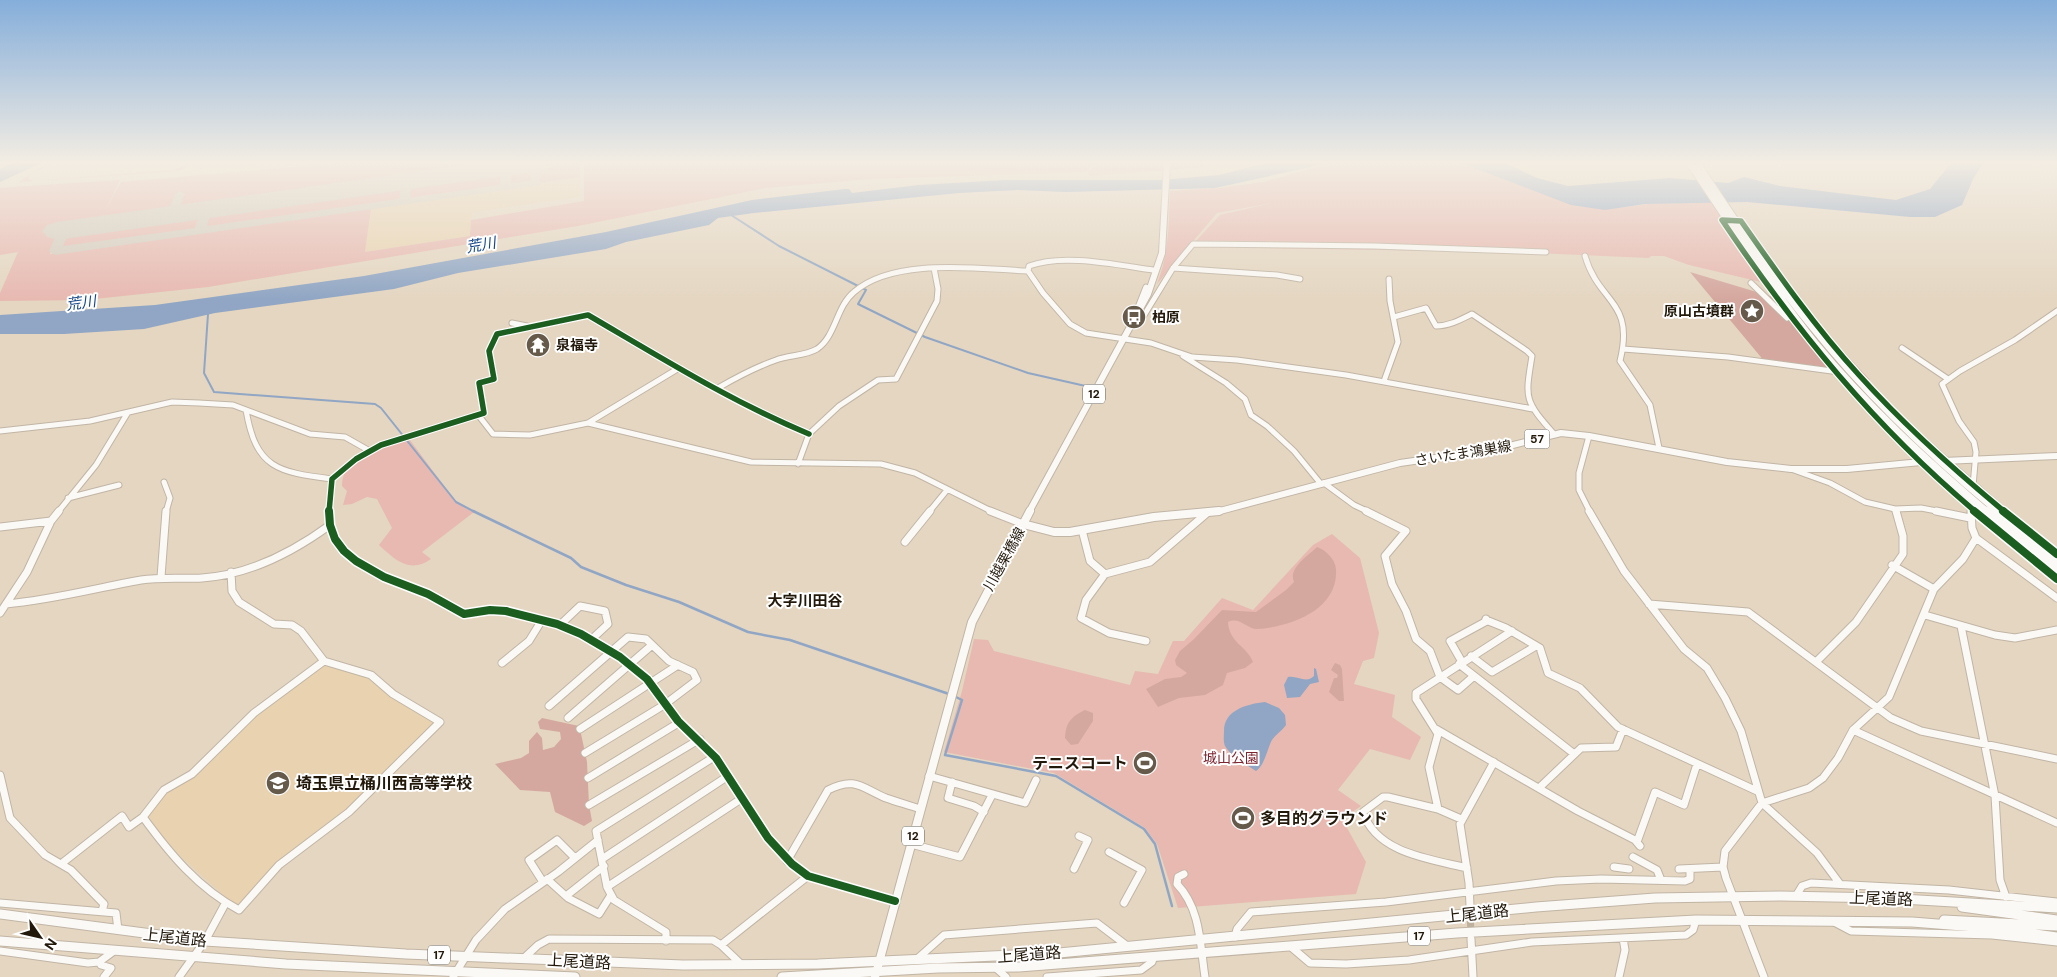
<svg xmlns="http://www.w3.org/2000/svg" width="2057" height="977" font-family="'DM Sans','Noto Sans JP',sans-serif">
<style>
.built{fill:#e8d2b0}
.green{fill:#e7b9b1}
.forest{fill:#d5a89f}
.water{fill:#90a6c4}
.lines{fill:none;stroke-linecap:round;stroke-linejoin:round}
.stream-far1{stroke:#90a6c4;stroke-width:2}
.stream{stroke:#90a6c4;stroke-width:2.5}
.taxiway{fill:#d4ccbe;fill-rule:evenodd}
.runway{fill:#d4ccbe;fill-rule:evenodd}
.minor-tunnel{stroke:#bdb09d;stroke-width:7;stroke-dasharray:7 3;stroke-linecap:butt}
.minor-far1-casing{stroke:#c1b5a5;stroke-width:7}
.minor-casing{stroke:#c1b5a5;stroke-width:9}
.major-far1-casing{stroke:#c1b5a5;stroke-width:8}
.major-casing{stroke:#c1b5a5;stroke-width:10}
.highway-casing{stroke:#c1b5a5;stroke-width:11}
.minor-far1{stroke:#fbf9f6;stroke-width:5}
.minor{stroke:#fbf9f6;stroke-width:7}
.major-far1{stroke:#fbf9f6;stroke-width:6}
.major{stroke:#fbf9f6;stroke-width:8}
.highway{stroke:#fbf9f6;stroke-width:9}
.highway-bridge-far1-casing{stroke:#c1b5a5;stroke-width:9;stroke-linecap:butt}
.highway-bridge-casing{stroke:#c1b5a5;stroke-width:11;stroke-linecap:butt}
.highway-bridge-far1{stroke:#fbf9f6;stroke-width:7}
.highway-bridge{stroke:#fbf9f6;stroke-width:9}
.cycleway-far1-casing{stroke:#fefefe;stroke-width:8}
.cycleway-casing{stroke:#fefefe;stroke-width:11}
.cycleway-far1{stroke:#1b5e20;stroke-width:5.5}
.cycleway{stroke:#1b5e20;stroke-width:8}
.labels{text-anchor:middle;stroke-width:4;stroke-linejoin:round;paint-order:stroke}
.shield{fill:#fefefe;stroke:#645e54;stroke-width:1}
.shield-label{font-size:12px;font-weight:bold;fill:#22190b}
.poi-label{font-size:14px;font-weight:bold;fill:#22190b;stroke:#fefefe;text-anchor:start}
.street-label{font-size:14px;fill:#22190b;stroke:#fefefe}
.park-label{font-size:14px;fill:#7d2631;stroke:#fefefe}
.water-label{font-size:15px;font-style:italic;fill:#154686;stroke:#fefefe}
.neighbourhood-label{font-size:15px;font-weight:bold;fill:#22190b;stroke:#fefefe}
.near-poi-label{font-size:16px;font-weight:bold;fill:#22190b;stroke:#fefefe;text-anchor:start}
.near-street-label{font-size:16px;fill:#22190b;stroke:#fefefe}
</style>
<rect width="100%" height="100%" fill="#e4d6c1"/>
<path class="built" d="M580 177V197L472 212 471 236 365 252 371 208Z
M324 663 368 677 396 699 434 721V724L352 805 240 906 230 901 177 853 156 828 149 816 166 792 193 777 255 714 272 705Z"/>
<path class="green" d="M48 163H52L30 175 28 179 33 181 173 170 189 163 186 168 179 171 19 182Z
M340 163 502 164 57 227 53 235 59 234 50 254 371 208 365 252 470 236 471 220 584 201V163H1096L1085 172 871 179 765 188 578 226 208 287 85 300 0 301V293L18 252 0 255V188L120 180 106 209 121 182Z
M543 163H580V177L538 183 539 167 544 166Z
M1098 163H1205L1206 167 1089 176 1088 172Z
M1331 163H1465L1575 205 1609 209 1649 204 1715 202 1761 282 1689 265 1664 256H1651L1649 258 1514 252 1191 247 1481 250 1193 244 1220 215 1272 203 1217 213 1157 284C1169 254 1169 223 1170 191L1220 188 1264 182Z
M532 168 533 181 510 185V172Z
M502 173 501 185 408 198 411 185Z
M402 186 400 199 205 228 209 214Z
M201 215 197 229 60 249 67 233Z
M407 436 456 502 474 512 422 552 431 559C410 574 395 560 379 545L392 528 377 499 367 497 352 504 343 505 347 491 342 486C342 455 384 446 407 436Z
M1332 534 1360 558 1379 633 1374 658 1363 661 1354 684 1395 695 1392 717 1421 737 1410 760 1370 749 1338 790 1361 806 1342 819 1366 862 1356 894 1178 908 1157 844 1145 828 1054 773 944 752 962 691 974 639 988 640 994 651 1130 685 1135 671 1158 674 1173 641H1184L1222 598 1253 610 1313 545Z"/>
<path class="forest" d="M1690 272 1800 305 1870 380 1765 362Z
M1317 547C1326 550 1335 559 1336 569 1339 610 1290 627 1257 629 1247 629 1239 616 1228 622 1229 643 1247 646 1253 662L1245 668 1227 673 1223 685 1205 695 1179 698 1158 707 1146 689 1165 679 1181 677 1187 673 1176 665 1175 660 1180 651 1194 639 1222 610 1256 612 1286 590 1294 582C1288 568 1308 556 1317 547Z
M1335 663 1340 665 1342 669 1344 701H1339L1329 692 1334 678H1337L1338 675 1331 670Z
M1085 710 1093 713V721L1078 744 1071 745 1065 738C1066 722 1071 717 1085 710Z
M542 718 579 726 580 729 587 762 589 805 592 821 584 826 555 812 550 792 520 790 495 764 521 758 529 753V741L537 732 542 738 543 750 554 747 561 739 560 732 540 729 538 722Z"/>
<path class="water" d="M12 163H41L0 182V169Z
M1267 163H1328L1215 188 1066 192 1018 190 959 193 754 213 718 218 709 225 626 242 606 249 458 273 394 289 215 313 144 329 64 334H0V315L155 305 364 276 606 232 752 200 845 189H849L852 193 919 185 1005 180H1161L1219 175Z
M1461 163H1505L1537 178 1568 186 1670 178 1728 183 1744 177 1780 186 1896 200 1930 189 1951 163H1984L1974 177 1962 205 1935 217H1910L1747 202 1645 204 1605 210 1571 205Z
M1314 668 1316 669 1319 682 1310 684 1300 697 1287 698 1284 685 1288 677C1297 675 1306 684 1314 676Z
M1265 702 1279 708 1285 715 1286 725C1282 731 1276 734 1272 740 1267 749 1265 765 1256 771 1245 764 1232 757 1225 746 1223 741 1224 736 1224 731 1224 710 1247 704 1265 702Z"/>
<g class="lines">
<path class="stream-far1" d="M731 215 779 246 866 290 858 304 925 337 1028 373 1090 387
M208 314 204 373 214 392 375 404 381 408 456 502 475 512"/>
<path class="stream" d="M473 511 571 558 581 567 626 585 679 602 748 632 790 640 949 694
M954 696 962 700 945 755 1056 776 1144 829 1155 844 1172 906"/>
<path class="taxiway" d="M531 163H541L540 185 55 255 49 251 58 230 64 227 70 230 63 246 195 228 201 210 206 207 211 210 207 226 399 199 402 182 407 179 412 182 410 198 500 185 501 168 506 165 511 168V183L531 181Z
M180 191 185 194 177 214 176 216H168L167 214 175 194Z"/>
<path class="runway" d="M478 163H552L548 169 538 171 57 240 47 237 42 231 47 225 57 222Z"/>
<path class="minor-tunnel" d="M1470 911 1471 934"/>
<g class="minor-far1-casing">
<path id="minor-far1" d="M1585 256C1599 304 1635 300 1620 361L1650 405 1659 448
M1173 268 1277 275 1300 279
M1028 271 1043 293 1070 324 1086 333 1151 343 1192 357 1237 360 1346 375 1533 409
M1028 271 1029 266C1063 253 1117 265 1153 270
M1751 283 1787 318
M1146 287 1135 315 1143 317 1173 268 1193 244 1374 246 1546 252
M1394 317 1426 308 1436 326C1449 326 1460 320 1472 314L1527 351 1532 356C1525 399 1524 400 1554 434
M512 323 527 326
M1902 348 1948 379
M1623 349 1728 357 1854 374
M1183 356 1226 383 1245 399 1251 415 1267 426 1294 451 1321 484
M1384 381 1398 342 1390 301 1389 279
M718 388C737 377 756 367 776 360 789 355 805 356 817 349 836 336 836 307 854 292 894 257 978 269 1028 271
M246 410C256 469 278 472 332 479
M479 416 493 434 530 435 588 423 751 462 881 464 915 473 993 512
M588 423 679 368
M0 431 90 421 172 402 199 403 233 405 310 434 345 437 368 450
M1589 436 1579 473V490L1590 512
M798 464 809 434 839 406 878 380 896 379 937 301 938 289 934 268
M1791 469 1830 483 1865 502 1895 509 1921 508 1942 512
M164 482 170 498 166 512
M1324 483 1354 505 1369 512
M1973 486 1976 452 1974 442 1959 421 1942 384 1960 371 2015 340 2057 311
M68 498 119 485
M1970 505 1971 512
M1895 509 1896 512
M58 512 96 465 127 414
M329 512 332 479 356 459 381 445 484 413 479 383 494 379 489 351 497 334 588 315C660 357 732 402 809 434
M929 512 947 490
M1976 512C1874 426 1796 330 1722 220L1741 221C1778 273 1815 327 1858 375 1903 425 1955 467 2005 512"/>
</g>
<g class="minor-casing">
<path id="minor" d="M329 511 330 525 335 539 344 551 356 561 384 577 428 594 464 614 490 610 506 611 557 624 581 634 620 657 647 679 678 721 716 758 768 838 792 864 808 876 895 901
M990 511 1023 524
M1366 511 1406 531 1385 556 1392 584 1406 611 1416 639 1430 651 1440 677 1458 690 1474 676
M1589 511 1624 571 1684 649 1707 668 1725 698 1741 731 1762 803 1817 853 1840 884
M1936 511 1970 518
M1974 511 2057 579
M0 527 51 521
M1082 530 1090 561 1105 574 1150 562 1207 513
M1976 538 2057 598
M905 542 930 511
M1892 565 1934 589
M231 572 232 591 239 602 274 624 292 625 301 631 324 661
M1105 574 1086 600 1081 618 1109 633 1146 641
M161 577 166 511
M6 604C52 600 96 588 141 580 161 577 181 579 202 578 248 575 293 552 330 525
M1649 604 1748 612 1891 718 1921 731 2057 759
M0 613 27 572 51 521 59 511
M1925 615 1995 635 2015 638 2057 630
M1486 620 1506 628 1540 648 1548 673 1580 688 1618 727 1757 791
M560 625 580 606 605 611 608 624 592 639
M1961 626 1995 796 2000 880 2006 897
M1471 656 1492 672 1536 646
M324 661 371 675 393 694 440 722 349 812 279 865 239 910C198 888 170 854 143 817L164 790 192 774 254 713Z
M1462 662 1450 641 1485 622 1486 619
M1816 662 1856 622 1903 554V536L1896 511
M502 663 529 641 542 620
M1459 664 1573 753
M549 706 628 637 646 639 669 661 693 672 697 680 664 705 585 753
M568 718 652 645
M580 729 678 665
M1436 729 1578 811 1635 840 1640 846
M1853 730 2057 823
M0 775 10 818 45 855 71 870 104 904 102 911
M929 776 1025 803 1036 780
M588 778 680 722
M952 782 948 798 974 806 984 812
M1539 788 1581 748 1616 747 1623 729
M589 805 700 739
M1438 809 1429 767 1438 734 1416 699V693L1512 631
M1461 819 1438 809 1388 797H1383L1363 812C1376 853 1430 859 1467 868
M1637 842 1655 792 1684 805 1697 764
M911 844 960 857 991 797
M1109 852 1142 870 1124 903
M1633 857 1657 870 1661 880
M602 859 728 776
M787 861 828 790C855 776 862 788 886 798 897 802 909 805 920 809
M61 864 122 816 129 827 143 817
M1614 867 1629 869
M1074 869 1088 840 1079 836
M1679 869 1723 867
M1184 874 1178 877 1177 884C1201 909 1200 945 1205 977
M547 879 568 898 599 914 611 895
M543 882 529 860 557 840 574 857
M607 887 741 799
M566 896 604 866
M1796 896 1802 886 1811 883 1949 890 2057 902
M0 903 116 913 118 930
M1470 906 1469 883 1460 824 1494 762
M1834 922 1851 931 1992 935 2057 942
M1235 937 1237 929 1251 912 1386 902 1556 881 1601 879 1685 881 1690 879V870
M1471 939 1473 977
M666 941V932L614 900 607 887 596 831 714 757
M721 945 742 965
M1290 946 1310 963 1346 964 1409 960 1532 942 1686 935 1693 930 1696 920
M0 951 88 963 99 962 114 951
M524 958 538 945 549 939 713 940 721 945 808 876
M917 959 944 935 1097 923 1126 945
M99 962 101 965 111 968 104 977
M996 968 1006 977
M179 977 205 941 225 904
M453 977 476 940 505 909 558 872 598 840
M1047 977 1141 970 1152 962 1154 956
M1619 977 1625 950 1623 938
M1764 977 1726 878 1723 867 1725 851 1762 803 1809 788 1823 778 1838 758 1853 730 1889 697 1934 589 1963 559 1976 538 1972 528 1971 511"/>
</g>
<g class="major-far1-casing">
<path id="major-far1" d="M1029 512 1148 294 1162 253 1167 163
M1205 512 1220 511 1400 463 1497 449 1561 433 1589 436 1727 462 1791 469H1847L1921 462 2057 456"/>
</g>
<g class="major-casing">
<path id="major" d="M1023 524 1054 532H1070L1154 517 1219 511
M875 977 972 622 1030 511"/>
</g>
<g class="highway-casing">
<path id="highway" d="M1962 907 2057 920
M0 914 205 941 406 954 683 965 818 964 1059 953 1536 907 1655 898 1780 896 1885 898 2057 908
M1944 920 2057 926
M0 941 286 964 575 977
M782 977 938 968 1019 967 1457 933 1696 920 1912 922 2001 929 2057 937"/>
</g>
<use href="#minor-far1" class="minor-far1"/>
<use href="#minor" class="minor"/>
<use href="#major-far1" class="major-far1"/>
<use href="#major" class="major"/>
<use href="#highway" class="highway"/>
<g class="highway-bridge-far1-casing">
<path id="highway-bridge-far1" d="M1692 166C1732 226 1770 287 1815 343 1866 405 1926 460 1987 512
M1699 167C1735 220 1770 275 1811 325 1866 394 1931 456 1999 512"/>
</g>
<g class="highway-bridge-casing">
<path id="highway-bridge" d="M1986 511 2057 570
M1997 511 2057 560"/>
</g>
<use href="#highway-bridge-far1" class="highway-bridge-far1"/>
<use href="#highway-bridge" class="highway-bridge"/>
<g class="cycleway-far1-casing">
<path id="cycleway-far1" d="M329 512 332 479 356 459 381 445 484 413 479 383 494 379 489 351 497 334 588 315C660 357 732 402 809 434
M1976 512C1874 426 1796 330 1722 220L1741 221C1778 274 1815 327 1859 375 1904 425 1953 469 2005 512"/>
</g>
<g class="cycleway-casing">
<path id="cycleway" d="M329 511 330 525 335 539 344 551 356 561 384 577 428 594 464 614 490 610 506 611 557 624 581 634 620 657 647 679 678 721 716 758 768 838 792 864 808 876 895 901
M1974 511 2057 579
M2003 511 2057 554"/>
</g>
<use href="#cycleway-far1" class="cycleway-far1"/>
<use href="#cycleway" class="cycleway"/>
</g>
<linearGradient id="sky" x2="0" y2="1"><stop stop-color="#85aeda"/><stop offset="0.54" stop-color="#f3ede3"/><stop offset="1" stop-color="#f3ede3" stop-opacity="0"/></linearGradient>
<rect width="2057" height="300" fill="url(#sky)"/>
<defs>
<g id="sight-disc" transform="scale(1.25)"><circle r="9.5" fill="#665b4b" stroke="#fefefe"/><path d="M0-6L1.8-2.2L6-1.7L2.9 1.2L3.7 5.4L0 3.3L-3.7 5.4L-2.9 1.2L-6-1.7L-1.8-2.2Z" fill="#fff"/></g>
<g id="bus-disc" transform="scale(1.25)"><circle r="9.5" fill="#665b4b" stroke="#fefefe"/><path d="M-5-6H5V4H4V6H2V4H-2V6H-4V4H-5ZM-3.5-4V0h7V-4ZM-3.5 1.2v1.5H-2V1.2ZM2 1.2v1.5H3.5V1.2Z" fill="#fff"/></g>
<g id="temple-disc" transform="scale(1.25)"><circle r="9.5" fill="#665b4b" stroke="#fefefe"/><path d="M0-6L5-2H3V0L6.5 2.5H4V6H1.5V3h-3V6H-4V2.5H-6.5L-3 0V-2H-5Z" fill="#fff"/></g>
<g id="stadium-disc" transform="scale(1.25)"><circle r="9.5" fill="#665b4b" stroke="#fefefe"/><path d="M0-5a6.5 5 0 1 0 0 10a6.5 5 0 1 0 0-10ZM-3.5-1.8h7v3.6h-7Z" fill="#fff"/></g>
<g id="school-disc" transform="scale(1.25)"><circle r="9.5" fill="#665b4b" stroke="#fefefe"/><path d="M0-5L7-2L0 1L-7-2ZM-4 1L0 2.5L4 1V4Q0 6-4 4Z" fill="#fff"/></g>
</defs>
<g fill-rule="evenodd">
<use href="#sight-disc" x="1752" y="311"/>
<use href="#bus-disc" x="1134" y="317"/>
<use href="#temple-disc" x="538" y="345"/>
<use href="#stadium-disc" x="1145" y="763"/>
<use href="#school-disc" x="278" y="783"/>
<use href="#stadium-disc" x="1243" y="818"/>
</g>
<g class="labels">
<g class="shield">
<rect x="1083" y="384.5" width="22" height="19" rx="4"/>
<rect x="1524.5" y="429.5" width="25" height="19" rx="4"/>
<rect x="902" y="826.5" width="22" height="19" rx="4"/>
<rect x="1408" y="926.5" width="22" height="19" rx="4"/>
<rect x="428" y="945.5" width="22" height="19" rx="4"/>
</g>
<g class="shield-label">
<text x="1094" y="398">12</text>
<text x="1537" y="443">57</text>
<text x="913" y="840">12</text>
<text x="1419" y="940">17</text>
<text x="439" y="959">17</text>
</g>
<g class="poi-label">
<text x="1734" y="316" text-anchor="end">原山古墳群</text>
<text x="1152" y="322">柏原</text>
<text x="556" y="350">泉福寺</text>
</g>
<g class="street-label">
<text transform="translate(1463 453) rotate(-9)" y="5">さいたま鴻巣線</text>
<text transform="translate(1004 559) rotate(-61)" y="5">川越栗橋線</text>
</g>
<g class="park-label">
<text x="1231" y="763">城山公園</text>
</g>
<g class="water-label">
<text transform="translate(481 245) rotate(-10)" y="5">荒川</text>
<text transform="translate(81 303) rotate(-8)" y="5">荒川</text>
</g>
<g class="neighbourhood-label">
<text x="805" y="606">大字川田谷</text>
</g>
<g class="near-poi-label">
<text x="1128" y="769" text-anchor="end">テニスコート</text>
<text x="296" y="789">埼玉県立桶川西高等学校</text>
<text x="1260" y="824">多目的グラウンド</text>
</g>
<g class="near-street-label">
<text transform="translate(1881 898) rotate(2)" y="6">上尾道路</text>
<text transform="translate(1477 913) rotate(-6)" y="6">上尾道路</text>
<text transform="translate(175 937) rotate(6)" y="6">上尾道路</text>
<text transform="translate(1029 954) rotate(-4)" y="6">上尾道路</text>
<text transform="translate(579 961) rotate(3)" y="6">上尾道路</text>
</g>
</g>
<g transform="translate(40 937) rotate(124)" stroke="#fefefe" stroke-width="4" paint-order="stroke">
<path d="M0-4L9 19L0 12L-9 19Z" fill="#22190b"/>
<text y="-8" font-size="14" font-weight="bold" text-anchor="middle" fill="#22190b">N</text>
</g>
</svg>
